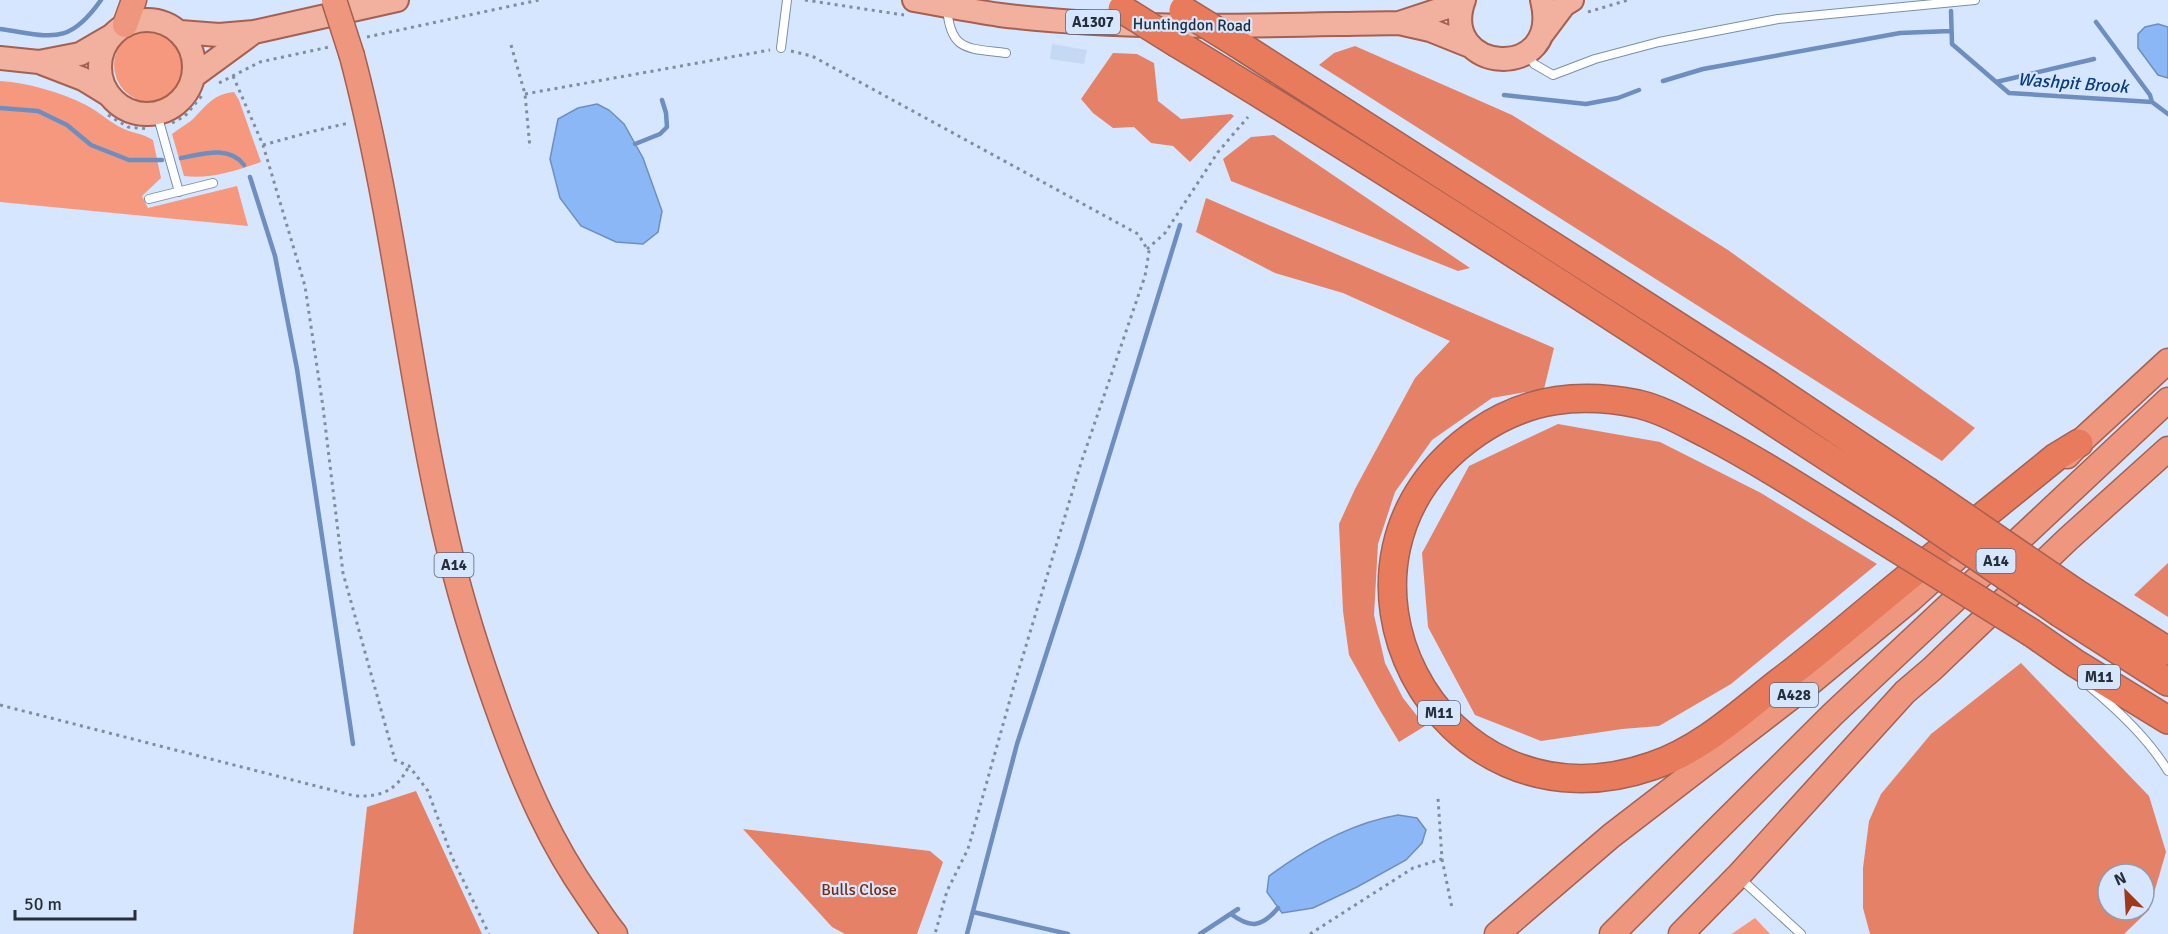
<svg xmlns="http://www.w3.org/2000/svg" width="2168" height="934" font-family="Signika,sans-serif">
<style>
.built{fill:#c5d8f4}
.green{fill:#f6987e}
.forest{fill:#e58166;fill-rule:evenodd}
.water{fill:#8cb7f7;stroke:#6d8ebe;stroke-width:1.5}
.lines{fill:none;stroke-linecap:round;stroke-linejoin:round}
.stream{stroke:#6d8ebe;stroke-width:4.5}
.service-casing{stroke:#7c8eaa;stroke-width:10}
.primary-casing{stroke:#a56050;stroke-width:26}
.trunk-casing{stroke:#a56050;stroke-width:27}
.motorway-casing{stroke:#a56050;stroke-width:30}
.path{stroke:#818d9f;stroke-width:3;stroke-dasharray:3 4.5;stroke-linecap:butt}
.service{stroke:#fff;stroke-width:8}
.primary{stroke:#f2b09e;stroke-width:22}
.trunk{stroke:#ee967e;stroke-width:24}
.motorway{stroke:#e97b5d;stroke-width:27}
.trunk-bridge-casing{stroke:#a56050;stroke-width:27;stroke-linecap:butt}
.motorway-bridge-casing{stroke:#a56050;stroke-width:30;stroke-linecap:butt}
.trunk-bridge{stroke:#ee967e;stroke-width:24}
.motorway-bridge{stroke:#e97b5d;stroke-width:27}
.labels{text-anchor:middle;stroke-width:4.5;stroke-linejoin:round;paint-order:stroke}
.shield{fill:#d6e6fe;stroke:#5b6574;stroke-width:1.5}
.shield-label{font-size:15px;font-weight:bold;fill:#262e39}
.street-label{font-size:16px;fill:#262e39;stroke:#d6e6fe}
.park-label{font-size:16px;fill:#7f270b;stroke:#d6e6fe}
.water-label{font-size:18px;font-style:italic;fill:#093b80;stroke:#d6e6fe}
</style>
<rect width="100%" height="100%" fill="#d6e6fe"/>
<path class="built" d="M1052 44 1087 50 1084 64 1050 59Z"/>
<path class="green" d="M114 65a37 37 0 1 1 74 0a37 37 0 1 1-74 0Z
M0 81C29 83 60 92 86 105 98 111 107 120 118 126 130 133 142 133 153 140L161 178 142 196 148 208 237 186 248 226 0 202Z
M234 92 239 100 261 162C235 171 211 179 184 176L172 134C178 129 186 125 192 120 206 106 213 94 234 92Z
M1755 918 1770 934H1731L1733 933Z"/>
<path class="forest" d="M1355 46 1512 115 1728 250 1975 428 1942 461 1319 65 1334 53Z
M1113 53 1137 54 1154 63 1158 101 1181 119 1231 114 1234 116 1190 162 1173 146 1151 143 1134 127 1113 128 1093 113 1081 99Z
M1274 135 1470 268 1458 271 1231 181 1223 159 1251 137Z
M1206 198 1554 348 1544 389 1492 398 1432 440 1395 492 1378 544 1374 615 1385 663 1403 698 1425 726 1399 742 1378 707 1349 655 1343 611 1339 524 1355 489 1415 378 1450 341 1343 293 1275 273 1196 232Z
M1558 424 1660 442 1761 493 1877 564 1731 684 1659 726 1622 729 1541 741 1475 715 1428 627 1422 553 1469 466Z
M2168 563V617L2134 595Z
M2021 663 2149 796 2166 852 2149 910 2124 934H1870L1863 908V868L1869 821 1881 794 1931 734ZM2108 874H2144V910H2108Z
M416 791 482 934H353L367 807Z
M743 829 930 851 943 862 917 934H845L832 927Z"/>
<path class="water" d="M2158 24 2168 27V78L2158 75 2138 48V34L2145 27Z
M597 104 609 110 624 124 643 158 662 211 658 232 643 244 616 242 581 226 560 198 550 159 558 119 578 108Z
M1398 815 1417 818 1426 830 1422 843 1406 860 1357 887 1313 908 1282 913 1267 892 1269 876C1307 848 1351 823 1398 815Z"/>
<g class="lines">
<path class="stream" d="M1951 11 1952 44 2009 93 2152 102 2168 114
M2096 22 2150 95 2152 102
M0 29C51 36 68 47 101 0
M1663 81 1703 69 1900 33 1950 31
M1996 82 2094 59
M1504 95 1586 104 1618 98 1639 90
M0 108 38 111 67 125 91 145 129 160H162
M635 144 660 134 667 127 666 113 662 100
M181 158C202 154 229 145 244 165
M250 177 275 256 297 369 353 744
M973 912 1068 934
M1231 914C1251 929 1262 927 1278 908
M967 934 1017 744 1081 547 1180 225
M1200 934 1238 909"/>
<g class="service-casing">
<path id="service" d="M947 7C950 52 968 48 1006 53
M781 48 787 0
M1528 54 1534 64 1553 75 1595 59 1659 42 1778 19 1975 0
M157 114 179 192
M149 199 213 183
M2090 687C2119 711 2148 738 2168 771
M1741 879 1801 934"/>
</g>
<g class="primary-casing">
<path id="primary" d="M914 0C943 5 971 11 1000 15 1132 31 1266 25 1399 23L1430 30 1470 46
M1464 0C1437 73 1563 84 1542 0
M100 67a47 47 0 1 1 94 0a47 47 0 1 1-94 0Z
M1399 23 1463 2
M180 32 219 35 254 32 397 0
M1543 33 1564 5 1572 0
M0 58 39 62 80 54 111 36
M39 62 83 79 109 95
M194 76 254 32"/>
</g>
<g class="trunk-casing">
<path id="trunk" d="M125 25 134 0
M352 56C395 219 410 388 450 553 464 611 483 669 504 726 526 786 551 843 588 896 597 909 605 922 615 934
M2067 456 2079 443 2168 361
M1497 934 1611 836 1811 682 1910 600 1980 537
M1612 934 1833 714 2168 400
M1681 934 1738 876 1905 692 1932 669 2068 539 2168 449"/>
</g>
<g class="motorway-casing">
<path id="motorway" d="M1178 44C1425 193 1667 353 1909 510
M1238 44 1768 384 1927 491
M1883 540C1825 504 1768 466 1707 434 1685 423 1663 410 1638 404 1580 392 1527 398 1478 432 1292 558 1436 841 1652 766 1700 750 1739 714 1778 683 1813 657 1845 629 1879 601 1937 553 1997 505 2056 457L2079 443
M2076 593 2168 651
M2060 613 2168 682
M2032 633 2075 663 2168 720"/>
</g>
<path class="path" d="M805 0 904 15
M1588 12 1628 0
M367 37 539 0
M511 45 525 94 530 148
M791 51 812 56 1138 234 1149 252 1145 276 1081 463 1013 689 968 849 947 891 935 934
M233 76 263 145 305 286 323 407 343 573 395 760 409 766 428 791 452 857 489 934
M219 83 260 62 329 47
M525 94 770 50
M108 115 128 127 149 129
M172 123 185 116 204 93
M263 145 314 131 349 123
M1147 249 1165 233 1218 152 1248 117
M0 705 355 796C382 797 396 791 409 766
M1442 859 1452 908
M1310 934 1413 868 1442 859 1438 798"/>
<use href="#service" class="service"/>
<use href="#primary" class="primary"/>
<use href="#trunk" class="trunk"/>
<use href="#motorway" class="motorway"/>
<g class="trunk-bridge-casing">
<path id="trunk-bridge" d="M334 0 352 56"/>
</g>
<g class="motorway-bridge-casing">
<path id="motorway-bridge" d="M1122 9 1178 44
M1183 10 1238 44
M1927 491 2076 593
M1909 510 2060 613
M1883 540 2032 633"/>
</g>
<use href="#trunk-bridge" class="trunk-bridge"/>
<use href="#motorway-bridge" class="motorway-bridge"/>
</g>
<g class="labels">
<g class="shield">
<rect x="1066" y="10" width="54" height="24" rx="4.5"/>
<rect x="1976.5" y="549" width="39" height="24" rx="4.5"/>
<rect x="434.5" y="553" width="39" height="24" rx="4.5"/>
<rect x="2078" y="665" width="42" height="24" rx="4.5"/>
<rect x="1770" y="683" width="48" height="24" rx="4.5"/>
<rect x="1418" y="701" width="42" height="24" rx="4.5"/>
</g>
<g class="shield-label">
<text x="1093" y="27">A1307</text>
<text x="1996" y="566">A14</text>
<text x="454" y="570">A14</text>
<text x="2099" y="682">M11</text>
<text x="1794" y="700">A428</text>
<text x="1439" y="718">M11</text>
</g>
<g class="street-label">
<text transform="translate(1192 24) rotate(1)" y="6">Huntingdon Road</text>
</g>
<g class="park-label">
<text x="859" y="895">Bulls Close</text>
</g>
<g class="water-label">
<text transform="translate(2073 83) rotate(4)" y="6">Washpit Brook</text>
</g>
</g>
<g transform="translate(2126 892) rotate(336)"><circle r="28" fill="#d6e6fe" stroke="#909caf" stroke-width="1.5"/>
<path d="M0-4.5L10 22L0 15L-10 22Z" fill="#a0381a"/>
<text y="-9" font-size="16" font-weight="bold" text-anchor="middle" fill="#262e39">N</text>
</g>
<path d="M15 910v9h120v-9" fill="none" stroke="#262e39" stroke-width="3"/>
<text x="24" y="910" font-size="18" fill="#262e39" stroke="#d6e6fe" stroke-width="4.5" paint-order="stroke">50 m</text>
</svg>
